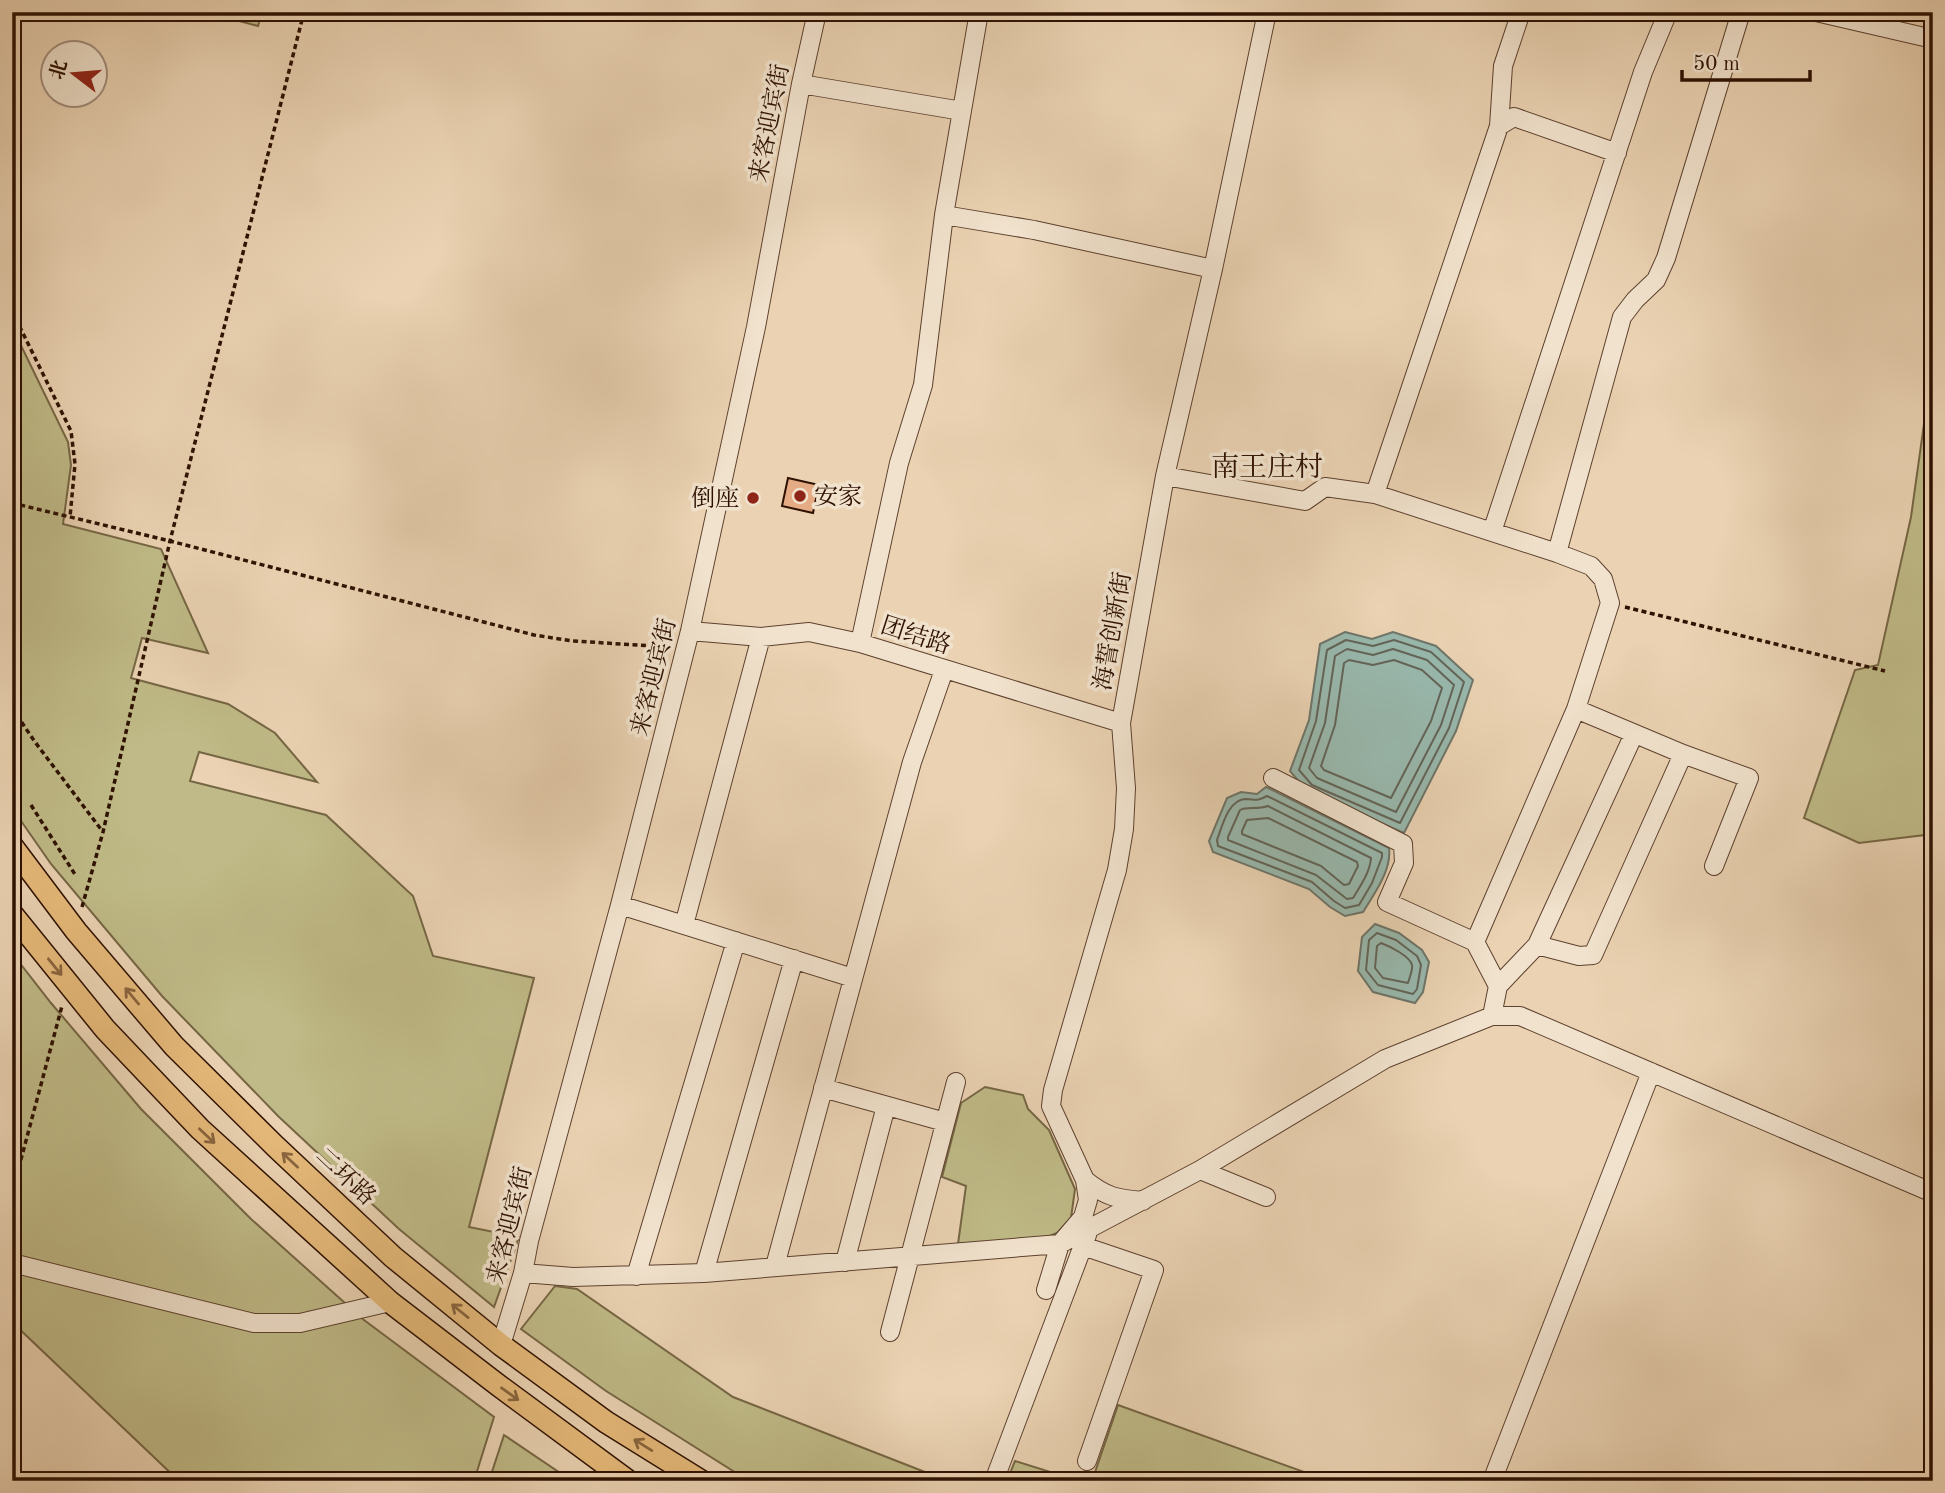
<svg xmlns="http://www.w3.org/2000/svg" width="1945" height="1493" font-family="'Old Standard TT','Noto Serif SC',serif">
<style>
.green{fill:#bfba87;stroke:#766644;stroke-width:2}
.water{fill:#98b8ad;stroke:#6e7569;stroke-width:2}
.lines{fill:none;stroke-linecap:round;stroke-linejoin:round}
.shore{stroke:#636458;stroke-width:2}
.building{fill:#e4ab84;stroke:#2e1102;stroke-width:2}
.minor-casing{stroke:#5d412e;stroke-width:20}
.major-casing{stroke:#2e1102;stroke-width:24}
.path{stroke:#2e1102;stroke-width:3.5;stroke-dasharray:5 3.5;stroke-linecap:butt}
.minor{stroke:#f1e2cd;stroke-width:18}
.major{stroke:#e5b979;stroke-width:21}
.oneway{stroke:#8a653e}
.poi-dot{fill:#8f2418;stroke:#f1e2cd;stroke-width:2.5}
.labels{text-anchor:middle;stroke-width:7;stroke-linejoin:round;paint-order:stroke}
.street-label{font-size:24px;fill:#2e1102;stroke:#f1e2cd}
.poi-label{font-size:24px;fill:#2e1102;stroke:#f1e2cd;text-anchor:start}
.quarter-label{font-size:28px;fill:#2e1102;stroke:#f1e2cd}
</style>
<rect width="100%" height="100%" fill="#ead2b2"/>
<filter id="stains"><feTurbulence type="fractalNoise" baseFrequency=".00286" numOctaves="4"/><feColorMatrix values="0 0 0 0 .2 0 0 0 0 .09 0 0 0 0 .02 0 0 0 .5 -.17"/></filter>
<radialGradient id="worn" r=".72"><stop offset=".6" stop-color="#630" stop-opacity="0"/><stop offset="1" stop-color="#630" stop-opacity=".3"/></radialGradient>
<path class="green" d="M205 12H262L258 26Z
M12 327 68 442 71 465 63 524 161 549 208 653 142 638 131 678 228 704 275 733 317 782 199 752 190 781 326 815 413 896 433 956 534 978 469 1227 519 1237 494 1307 399 1229 278 1116 162 996 51 864 12 808Z
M1930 381H1933V834L1859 843 1804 818 1855 670 1878 665 1911 517Z
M12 953 51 1003 141 1109 251 1219 364 1320 494 1417 474 1481H179L12 1322Z
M985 1087 1023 1095 1028 1109 1049 1130 1075 1189 1071 1218 1057 1233 1045 1238 958 1244 966 1186 942 1177 961 1103Z
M555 1286 577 1289 733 1397 948 1481H749L606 1391 521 1329Z
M1118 1405 1329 1481H1092Z
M504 1435 572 1481H489Z
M1015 1461 1079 1481H1007Z"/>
<path class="water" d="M1345 632 1372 639 1393 632 1436 646 1473 680 1456 731 1404 833 1307 791 1290 771 1309 720 1320 644Z
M1266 787 1389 848C1392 870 1374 894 1363 912L1345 916 1330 907 1309 889 1213 852 1209 841 1227 798 1241 792 1257 794Z
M1375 924 1399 933 1422 950 1429 962 1423 992 1415 1003 1373 992 1358 971 1362 937Z"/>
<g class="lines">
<path class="shore" d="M1346 640 1373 646 1394 640 1431 652 1464 682 1449 728 1400 823 1312 785 1299 770 1316 721 1327 650Z
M1347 649 1373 655 1393 649 1427 660 1454 685 1441 725 1396 812 1317 778 1309 768 1325 723 1335 656Z
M1349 660 1373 665 1394 660 1422 670 1442 688 1431 721 1391 798 1324 770 1321 766 1335 725 1344 663Z
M1267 796 1382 853V857L1372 883 1359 905 1345 908 1334 901 1312 882 1218 846 1217 840C1222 827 1228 800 1245 799 1256 799 1256 802 1267 796Z
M1268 806 1371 858C1370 872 1361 885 1353 898L1347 899 1316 875 1228 840V837L1240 810C1247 806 1257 810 1268 806Z
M1268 818 1357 862 1358 866 1349 884 1344 885 1321 866 1242 834V831L1247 820Z
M1377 933 1396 940 1417 956 1421 965 1417 989 1413 994 1378 985 1366 970 1369 940Z
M1381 943C1389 946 1410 956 1412 965 1413 970 1409 979 1408 983L1383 978 1375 968 1377 946Z"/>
</g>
<path class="building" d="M788 478 819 485 813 513 782 506Z"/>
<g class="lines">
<g class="minor-casing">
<path id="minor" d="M1816 12 1933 39
M801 84 962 111
M1499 126 1514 117 1617 153
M944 215 1034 230 1213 269
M1165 476 1305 501 1325 487 1375 494 1557 553 1591 566 1603 579 1610 603 1576 709 1475 942 1498 986 1492 1016
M1375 494 1499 126 1503 66 1521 12
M1492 532 1643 72 1668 12
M1557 553 1622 317 1635 300 1656 280 1666 258 1741 12
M690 631 761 637 809 632 860 643 1121 723
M860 643 899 463 923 385 944 215 979 12
M1576 709 1683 754 1749 778 1714 866
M1273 778 1403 844 1404 863 1387 902 1475 942
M620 905 853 978
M684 925 761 637
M1537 945 1579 956 1593 955 1683 754
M1498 986 1537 945 1634 734
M823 1088 945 1122
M1200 1170 1266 1197
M1085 1180C1106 1197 1117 1199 1143 1201
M1083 1246 1154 1270 1087 1461
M845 1262 886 1106
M12 1263 254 1323H300L390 1302
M775 1266 912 762 944 670
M523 1273 573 1277 704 1273 1060 1244 1200 1170 1385 1059 1492 1016H1520L1933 1193
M704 1273 794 959
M636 1276 736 941
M1046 1290 1060 1244 1083 1217 1088 1200 1085 1180 1051 1106 1053 1090 1117 870 1124 829 1126 788 1121 723 1165 476 1213 269 1267 12
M890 1332 956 1082
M501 1345 523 1273 529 1241 620 905 690 631 756 327 801 84 817 12
M994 1481 1087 1235
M1492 1481 1651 1072"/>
</g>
<g class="major-casing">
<path id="major" d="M12 846 76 931 174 1046 275 1146 393 1257 501 1345 606 1422 701 1481
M12 914 105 1029 200 1129 390 1302 498 1385 628 1481"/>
</g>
<path class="path" d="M12 311 71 431 75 464 70 517
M12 503 170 541 534 635 573 641 670 647
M1625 607 1885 671
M12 708 35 742 103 832
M31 805 76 876
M82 907 103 832 170 541 304 12
M12 1193 62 1006"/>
<use href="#minor" class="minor"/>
<use href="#major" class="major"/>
</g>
<defs><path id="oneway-shaft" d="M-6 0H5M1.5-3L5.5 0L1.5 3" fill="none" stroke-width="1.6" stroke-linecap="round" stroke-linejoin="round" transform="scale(1.75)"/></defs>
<g class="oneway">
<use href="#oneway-shaft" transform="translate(55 967) rotate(51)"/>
<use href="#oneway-shaft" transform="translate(132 996) rotate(-130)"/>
<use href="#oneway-shaft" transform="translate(207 1136) rotate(43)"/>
<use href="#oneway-shaft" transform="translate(290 1160) rotate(-137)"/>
<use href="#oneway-shaft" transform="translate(460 1311) rotate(-141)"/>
<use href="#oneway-shaft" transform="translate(510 1394) rotate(36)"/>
<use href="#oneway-shaft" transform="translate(643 1445) rotate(-148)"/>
</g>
<g class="poi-dot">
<circle cx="800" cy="496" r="7"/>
<circle cx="753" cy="498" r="7"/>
</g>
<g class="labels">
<g class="street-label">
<text transform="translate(769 123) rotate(-79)" y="8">来客迎宾街</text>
<text transform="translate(1112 631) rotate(-80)" y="8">海誓创新街</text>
<text transform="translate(916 635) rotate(18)" y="8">团结路</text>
<text transform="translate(653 677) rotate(-76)" y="8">来客迎宾街</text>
<text transform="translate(346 1176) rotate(43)" y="8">二环路</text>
<text transform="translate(509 1225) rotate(-76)" y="8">来客迎宾街</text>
</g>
<g class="poi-label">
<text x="814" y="504">安家</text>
<text x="739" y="506" text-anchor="end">倒座</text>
</g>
<g class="quarter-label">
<text x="1267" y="476">南王庄村</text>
</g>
</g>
<rect width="1945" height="1493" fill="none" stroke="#ead2b2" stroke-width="42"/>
<rect x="14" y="14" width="1917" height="1465" fill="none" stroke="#2e1102" stroke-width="3.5"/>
<rect x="21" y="21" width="1903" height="1451" fill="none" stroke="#2e1102" stroke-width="2"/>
<g transform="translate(74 74) rotate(286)"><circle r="33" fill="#f1e2cd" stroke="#a38e7c" stroke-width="2"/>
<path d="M0-5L12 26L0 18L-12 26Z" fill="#8f2418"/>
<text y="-10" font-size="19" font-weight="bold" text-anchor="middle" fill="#2e1102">北</text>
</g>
<path d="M1682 70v10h128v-10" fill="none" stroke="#2e1102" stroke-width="3.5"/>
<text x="1693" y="70" font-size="21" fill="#2e1102" stroke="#f1e2cd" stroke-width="5" paint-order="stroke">50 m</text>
<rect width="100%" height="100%" filter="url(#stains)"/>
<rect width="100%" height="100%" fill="url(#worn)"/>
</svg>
